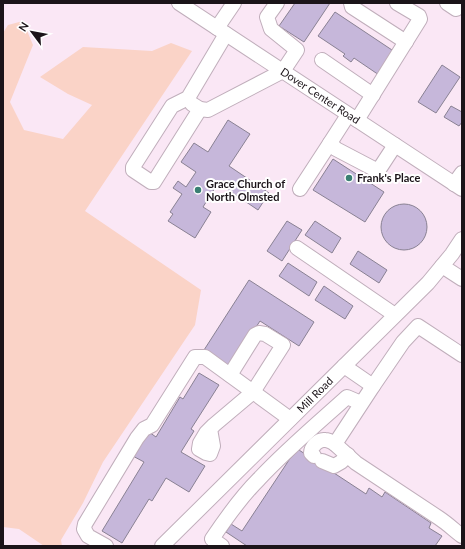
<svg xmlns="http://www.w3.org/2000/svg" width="465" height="549" font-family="Lato,sans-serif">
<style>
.green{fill:#fad3c7}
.building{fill:#c6b7da;stroke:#898193}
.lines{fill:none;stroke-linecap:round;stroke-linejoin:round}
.minor-casing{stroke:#c0aebb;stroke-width:16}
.minor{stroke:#fff;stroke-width:14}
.poi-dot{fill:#3a7f73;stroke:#fff;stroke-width:1.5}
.labels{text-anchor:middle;stroke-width:4;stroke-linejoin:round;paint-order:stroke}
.street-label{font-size:11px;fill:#1b1419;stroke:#fff}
.poi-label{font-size:11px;font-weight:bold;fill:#1b1419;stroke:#fff;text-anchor:start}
</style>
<rect width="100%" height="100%" fill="#fae7f5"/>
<path class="green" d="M23 21 33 45 10 102 24 130 63 139 92 105 68 94 40 77 83 47 152 51 171 43 192 51 85 211 201 290 195 325 103 462 83 503 61 540 62 546H44L19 529 3 527V33L8 25Z"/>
<path class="building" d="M295 3H330L304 42 279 26Z
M335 12 395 52 379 75 354 58 351 62 343 56 345 54 318 36Z
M442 65 460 77 436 113 418 102Z
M451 106 462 112V122L459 126 444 117Z
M228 120 250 134 229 166 269 193 258 210 218 183 203 207 211 212 195 238 168 221 173 214 170 212 182 194 173 188 178 181 186 187 196 172 181 162 194 143 208 152Z
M333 159 384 192 365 222 313 190Z
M381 227a23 23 0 1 1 46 0a23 23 0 1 1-46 0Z
M287 221 302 230 282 261 267 251Z
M315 221 341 238 332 253 305 235Z
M358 251 387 270 379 283 350 264Z
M288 263 317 282 309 296 279 276Z
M249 280 314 322 299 346 260 321 230 367 204 350Z
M324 286 353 306 345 319 315 300Z
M199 373 219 385 191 429 194 431 181 452 205 466 189 492 166 478 152 501 149 499 122 543 102 531 144 462 131 455 146 430 156 437 180 397 183 399Z
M299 450 366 494 369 488 382 497 385 492 431 523 429 528 442 536 435 546H247L226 532 231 524 242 531 289 460Z"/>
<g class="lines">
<g class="minor-casing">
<g id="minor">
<path id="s1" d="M179 3 462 189"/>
<path d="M351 3 352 7 406 42"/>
<path d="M447 3 456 9"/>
<path d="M217 28 234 3"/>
<path d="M322 60 373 95"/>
<path d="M192 104 200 109 208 110 283 71 297 50 271 29 267 17 277 3"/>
<path d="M200 109 154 182H151L133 170V167L172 106 188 98 226 34"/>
<path d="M348 115 330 143 336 149 378 171 395 145"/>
<path d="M357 120 420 19 419 16 397 3"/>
<path d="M454 184 462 173"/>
<path d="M300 189 330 143"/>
<path d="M297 248 395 315"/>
<path d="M442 266 462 279"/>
<path d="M344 366 373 386 403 342 418 326 462 355"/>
<path d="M373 386 335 444 356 463 439 518C448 524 454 530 462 536"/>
<path d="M210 429 213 446 210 454 206 453 199 449 200 443 206 433 214 425 253 392 283 345 265 334 259 333 255 335 230 375"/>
<path d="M314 456 311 453C311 447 318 439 325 440 328 440 332 442 335 444"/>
<path d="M322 461 334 466 341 462 348 455"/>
<path d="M106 546 88 536 84 529 85 524 137 438 144 429 152 425 195 357H205L290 419"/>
<path id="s2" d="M162 546 428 283 452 254 462 239"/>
<path d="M222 546 212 539C226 518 241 497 259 479 286 450 317 424 347 397L361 403"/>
</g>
</g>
<use href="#minor" class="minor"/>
</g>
<g class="poi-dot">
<circle cx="349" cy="178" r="4"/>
<circle cx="198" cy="190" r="4"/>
</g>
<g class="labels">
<g class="street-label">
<text dy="4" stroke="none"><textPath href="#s1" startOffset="169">Dover Center Road</textPath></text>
<text dy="4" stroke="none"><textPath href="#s2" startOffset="215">Mill Road</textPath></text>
</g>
<g class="poi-label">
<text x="357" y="182">Frank's Place</text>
<text x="206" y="188">Grace Church of<tspan x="206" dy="13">North Olmsted</tspan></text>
</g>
</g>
<rect width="465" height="549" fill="none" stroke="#1b1419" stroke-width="8"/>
<g transform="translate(32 32) rotate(302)" stroke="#ffffff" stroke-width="3" paint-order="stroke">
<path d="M0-3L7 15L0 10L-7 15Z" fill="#1b1419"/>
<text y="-6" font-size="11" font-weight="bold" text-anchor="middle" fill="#1b1419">N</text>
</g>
</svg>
